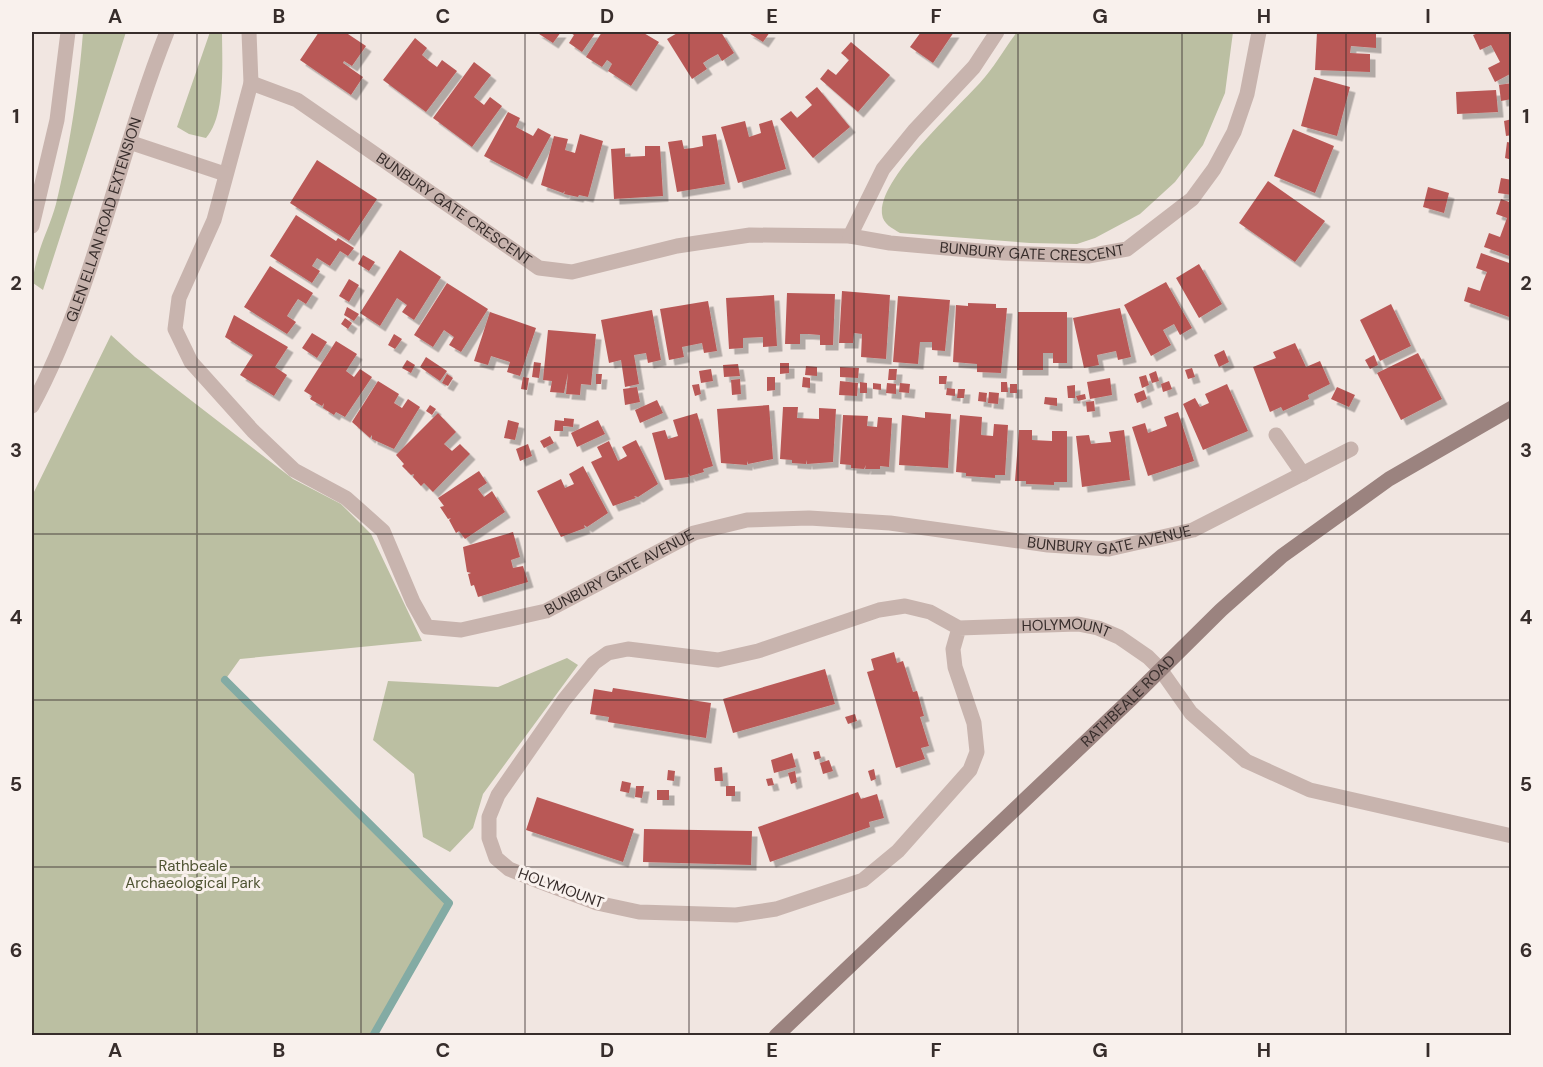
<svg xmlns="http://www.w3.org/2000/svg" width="1543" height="1067" font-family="'DM Sans',sans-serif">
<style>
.green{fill:#bbbfa2}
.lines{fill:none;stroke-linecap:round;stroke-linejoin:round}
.stream{stroke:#83aba4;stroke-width:8}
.building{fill:#b95957;filter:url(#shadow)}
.minor{stroke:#c8b4ae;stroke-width:15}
.tertiary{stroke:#c8b4ae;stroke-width:15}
.secondary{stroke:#9b837f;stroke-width:15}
.grid{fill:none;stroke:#372d2b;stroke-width:1.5;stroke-opacity:0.55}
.labels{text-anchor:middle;stroke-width:6;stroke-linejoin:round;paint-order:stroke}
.street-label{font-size:15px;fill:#372d2b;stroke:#f9f1ed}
.park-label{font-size:15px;fill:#4e5332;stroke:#f9f1ed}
.neatline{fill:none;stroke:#372d2b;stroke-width:2}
.grid-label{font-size:20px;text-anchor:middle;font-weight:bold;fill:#372d2b}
</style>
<defs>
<filter id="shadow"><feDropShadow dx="5.5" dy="5.5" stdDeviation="0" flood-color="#0004"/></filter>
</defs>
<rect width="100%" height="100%" fill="#f1e6e1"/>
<path class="green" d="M83 32H126L43 290 33 283C34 255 49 230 56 204 69 151 79 86 83 32Z
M210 32H222C222 61 226 116 206 138L189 134 177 127Z
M1017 32H1233L1225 93 1203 145 1175 182 1140 214 1095 238 1077 244 1030 243 900 233C892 228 883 224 882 214 878 177 963 104 985 77 997 63 1006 46 1017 32Z
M111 335 135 357 293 479 341 504 371 534 422 641 240 659 225 680 449 903 370 1035H32V496Z
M567 658 578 665 483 794 473 828 450 852 423 837 414 774 373 740 388 681 498 687Z"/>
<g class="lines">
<path class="stream" d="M225 680 449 903 373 1036"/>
</g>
<path class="building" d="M319 32H345L366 46 352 66 344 61 343 63 363 77 351 95 300 60Z
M536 32H561L553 43Z
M569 32H596L582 52 569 43 574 35Z
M602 32H642L659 42 631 86 608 71 612 64 610 62 607 60 602 67 586 57Z
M679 32H721L734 53 722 61 718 54 709 59 703 63 707 69 692 79 667 39Z
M747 32H770L763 42Z
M921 32H954L933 63 910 47Z
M1317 32H1376V48L1351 46 1350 53 1370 54V72L1315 70Z
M1481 32H1512V73L1495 82 1488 68 1500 62 1491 45 1480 50 1473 35Z
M415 38 427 48 422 55 429 61 437 67 442 60 457 71 426 112 383 80Z
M851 42 890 75 858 112 820 79 828 69 836 75 849 60 841 53Z
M474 62 491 75 474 97 484 105 490 97 502 106 472 147 433 118Z
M1314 77 1350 87 1337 136 1301 126Z
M1512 83V99L1501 101 1499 85Z
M817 87 850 127 813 158 780 119 791 111 797 118 812 105 805 97Z
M1496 90 1498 112 1457 114 1456 92Z
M508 112 520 118 516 127 533 136 538 128 551 135 527 179 484 156Z
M1512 119V135L1506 136 1504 121Z
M772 120 786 169 738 183 721 127 745 121 749 137 761 133 759 124Z
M1293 129 1334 146 1315 193 1274 176Z
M580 134 603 141 588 197 579 195 578 197 564 194 565 191 563 193 541 185 554 136 568 139 565 150 575 153Z
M716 134 725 184 677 192 668 142 682 140 684 149 693 148 703 146 702 136Z
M1507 142 1512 143V160L1505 158Z
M645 146H660L663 196 614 199 611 149 625 148V157L645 156Z
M317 160 377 199 349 241 290 203Z
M1501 178 1512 180V195L1498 193Z
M1268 181 1325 221 1295 262 1239 223Z
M1428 187 1449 193 1444 213 1423 207Z
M1501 199 1512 203V257L1484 247 1489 233 1500 237 1507 218 1496 214Z
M296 215 336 241 338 238 354 248 348 256 340 251 330 266 317 258 312 266 320 271 312 283 270 256Z
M400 250 441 277 414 320 402 312 407 305 397 298 380 326 360 313Z
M1481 253 1512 264V318L1464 301 1468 287 1480 291 1483 282 1487 272 1476 268Z
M363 255 375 262 369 271 358 264Z
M1199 264 1222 304 1199 318 1176 278Z
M270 266 313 293 306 304 298 299 292 308 287 316 296 322 287 334 244 307Z
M349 279 359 285 349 302 339 296Z
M1166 282 1192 328 1180 335 1174 324 1163 330 1171 345 1151 356 1124 305Z
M447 283 488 309 461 352 449 345 454 337 444 330 433 347 414 335Z
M842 291 890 295 886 359 861 357 862 334 854 333 853 343H839Z
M787 293 835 294 833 345H820V335L808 334H800V344H785Z
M774 295 777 346 763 347V337L743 338V348L729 349 726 298Z
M898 296 950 300 945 351 932 350V342H920L918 364 893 362Z
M708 301 717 351 704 353 702 343 682 347 684 357 669 360 660 309Z
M968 303 996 304V308H1007L1001 373 977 372V364L953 362 956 305 968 306Z
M1391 304 1411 346 1380 361 1360 320Z
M347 307 359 314 354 321 344 315Z
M1120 308 1131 357 1118 360 1116 351 1097 355 1099 365 1084 368 1073 318Z
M652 310 661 360 648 363 646 353 634 355 639 384 625 387 621 360 609 363 601 320Z
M490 312 536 328 520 376 507 372 510 362 491 356 488 365 474 361Z
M1018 312H1067V363H1053V353H1043V370H1017Z
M234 315 288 347 275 367 287 375 274 396 240 375 253 355 225 337Z
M345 318 352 323 348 329 341 324Z
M548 330 596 334 591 385 581 384 580 395 566 394 568 373 564 393 550 392 552 381 543 380Z
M312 333 327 342 317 358 302 348Z
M394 334 402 339 395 349 388 345Z
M336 341 357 354 346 371 354 377 360 369 372 377 345 417 336 412 334 415 323 408 324 403 322 406 310 399 312 396 304 391Z
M1295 343 1306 367 1320 361 1330 384 1308 395 1309 399 1283 411 1281 407 1270 412 1253 367 1276 358 1273 352Z
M1224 350 1229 362 1219 367 1214 355Z
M1418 353 1442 399 1401 420 1377 373Z
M1374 355 1378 365 1370 369 1365 360Z
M426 357 447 371 440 381 420 367Z
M407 360 415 365 411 373 402 368Z
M534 362 541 363 539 378 532 377Z
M780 363H789V373L780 374Z
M738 364 740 376 724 377 723 365Z
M806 366 817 367V376L805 375Z
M840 367 859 368 858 378 840 377Z
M1192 368 1195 377 1188 379 1185 370Z
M711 369 713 381 701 383 699 371Z
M889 369H897L896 380H888Z
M1156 371 1159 381 1152 383 1149 374Z
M447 374 453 378 448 386 442 383Z
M596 374H602L601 384H596Z
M1146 375 1149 385 1142 388 1139 377Z
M939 376H947L946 384H939Z
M523 377 529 378 527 390 521 389Z
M767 377H775V390L767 391Z
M803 377 810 378V388L802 387Z
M1110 378 1112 395 1090 399 1087 382Z
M740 379 741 394 732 395 731 380Z
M378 381 399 394 394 403 402 408 408 399 420 407 394 449 372 439V435L370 438 352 422Z
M840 381 858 383 857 396 839 395Z
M1169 381 1172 389 1163 392 1161 384Z
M860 382 867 383V393H860Z
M1001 382H1007L1008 392H1001Z
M873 383 881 384V390L873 389Z
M887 383 896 384V394L886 393Z
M900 383 910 384 909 393 899 392Z
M699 384 701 394 695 396 692 385Z
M1010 384H1017V393H1010Z
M1227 384 1248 431 1203 450 1183 404 1195 398 1200 407 1209 403 1205 394Z
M1075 385V398H1068L1067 386Z
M637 387 640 402 625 405 623 389Z
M1337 387 1355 395 1349 407 1331 399Z
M947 388 955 389V396L946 395Z
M958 389H965L964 398H957Z
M1144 390 1147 399 1137 403 1134 394Z
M979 392 987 393 986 402 978 401Z
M989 392 999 393 998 404 988 403Z
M1085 394 1086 399 1078 401 1076 396Z
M1045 397 1057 398V406L1044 404Z
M657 400 663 413 640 423 635 410Z
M1094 401 1095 411 1087 412 1086 402Z
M430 405 436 409 432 415 426 411Z
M769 405 773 459 748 464 747 461V465L721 463 717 409Z
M783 407H798L797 418 819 419V408L836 409 833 462 807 464V460L806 464 792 463V460L780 459Z
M925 412 951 414 948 468 899 465 902 415 925 418Z
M1178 412 1194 461 1148 476 1132 427 1145 423 1148 433 1167 426 1164 417Z
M438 413 456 432 444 444 452 451 460 444 470 454 433 492 424 483 421 486 413 477 414 474 411 475 402 466 404 464 396 455Z
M697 413 713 466 703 469 704 472 690 476 688 473 689 477 665 480 652 433 665 430 668 439 678 436 673 420Z
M843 415 868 416 867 426 877 427 878 417 892 418 889 467 880 466V469H865L866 465 864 469 851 468V465L840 464Z
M960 415 982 417 981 435 993 436 994 424 1008 425 1005 475H995V478L966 476V473L956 472Z
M564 418 574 419 573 427 563 426V431H554L555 420 564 421Z
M508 420 519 423 515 440 504 438Z
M598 420 605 434 577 447 571 433Z
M1019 430H1032V440L1052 441V431H1067V482H1054V485L1026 484V481H1015Z
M1124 430 1130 480 1082 487 1076 436 1089 435 1091 444 1099 443 1111 442 1109 432Z
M550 436 554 443 544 448 540 441Z
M636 440 658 484 638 497 634 496 636 498 613 506 591 462 602 457 597 447 609 441 618 461 627 456 622 447Z
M528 444 532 456 520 461 516 449Z
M583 466 608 513 587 527 584 525 585 528 561 537 537 491 561 479 565 488 574 484 569 474Z
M479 471 487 483 478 489 484 497 492 491 505 512 465 539 459 531 456 533 449 520 451 518 448 519 440 507 444 506 438 498Z
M513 532 520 557 511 560 513 568 523 566 528 582 478 597 474 585 471 586 468 574 471 573 467 572 463 547Z
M894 652 897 663 903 661 913 692 917 691 924 716 920 717 929 746 921 748 925 759 896 768 867 672 874 670 871 659Z
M825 669 835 704 733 733 723 699Z
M613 688 711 703 706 738 608 722 609 717 590 714 594 689 612 692Z
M855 714 857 721 848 724 845 717Z
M819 751 821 758 815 760 813 752Z
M792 753 796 767 774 773 771 760Z
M829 760 833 771 823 774 820 763Z
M722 767 723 781H715L714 768Z
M874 769 876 779 871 781 868 771Z
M668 770 675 771 674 781 667 780Z
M795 771 797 782 791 784 788 773Z
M772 778 774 785 768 786 766 779Z
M622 781 631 783 629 793 620 791Z
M636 786H644L642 798 635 797Z
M726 786H735V796H726Z
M657 790H669V800H657Z
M858 792 861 799 877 794 884 818 869 822 870 827 770 862 758 827Z
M537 797 634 829 623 862 526 830Z
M644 829 752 831 751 865 643 862Z"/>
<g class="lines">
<g class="minor">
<path id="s1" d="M249 32 251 83 214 220 179 298 175 329 191 362 253 431 294 470 346 498 383 531 413 602 427 627 461 630 546 611 694 533 747 520 809 518 890 523 1048 545 1109 549 1193 530 1351 449"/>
<path id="s2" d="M251 83 297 100 539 268 572 272 677 246 750 235 850 236 890 243 1003 253 1088 256 1127 249 1192 199 1214 169 1234 132 1247 94 1259 32"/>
<path d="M129 142 225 174"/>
<path d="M32 226 57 120 68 32"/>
<path d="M850 236 883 169 914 131 974 67 997 32"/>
<path d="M1276 435 1303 474"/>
<path id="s3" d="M959 628 953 649 955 667 974 723 977 752 970 770 898 851 863 880 776 909 736 915 639 912 597 903 541 882 509 869 496 858 489 838V817L498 795 564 700 594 663 608 653 628 649 718 660 758 651 879 610 905 606 930 612 959 628 1078 624 1098 628 1119 637 1148 657 1160 669 1191 713 1246 761 1310 790 1512 836"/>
</g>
<path class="tertiary" id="s4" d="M32 406C95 289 118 155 167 32"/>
<path class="secondary" id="s5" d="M776 1036 1131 699 1221 610 1282 556 1389 479 1512 408"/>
</g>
<path class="grid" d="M197 32V1036M361 32V1036M525 32V1036M689 32V1036M854 32V1036M1018 32V1036M1182 32V1036M1346 32V1036M32 200H1512M32 367H1512M32 534H1512M32 700H1512M32 867H1512"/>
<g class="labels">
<g class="street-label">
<text dy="5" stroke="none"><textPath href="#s2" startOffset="240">BUNBURY GATE CRESCENT</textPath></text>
<text dy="5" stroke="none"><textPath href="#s4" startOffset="200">GLEN ELLAN ROAD EXTENSION</textPath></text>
<text dy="5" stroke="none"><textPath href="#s2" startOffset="842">BUNBURY GATE CRESCENT</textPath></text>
<text dy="5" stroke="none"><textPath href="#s1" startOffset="1418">BUNBURY GATE AVENUE</textPath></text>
<text dy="5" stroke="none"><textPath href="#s1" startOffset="914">BUNBURY GATE AVENUE</textPath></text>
<text dy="5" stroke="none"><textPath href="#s3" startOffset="1404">HOLYMOUNT</textPath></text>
<text dy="5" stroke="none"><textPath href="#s5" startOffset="486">RATHBEALE ROAD</textPath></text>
<text transform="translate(561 888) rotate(20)" y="5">HOLYMOUNT</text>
</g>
<g class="park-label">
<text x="193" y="871">Rathbeale<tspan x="193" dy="17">Archaeological Park</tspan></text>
</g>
</g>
<rect width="1543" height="1067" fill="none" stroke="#f9f1ed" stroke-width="66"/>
<rect x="33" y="33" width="1477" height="1001" class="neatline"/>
<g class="grid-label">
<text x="115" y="23">A</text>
<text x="279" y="23">B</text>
<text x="443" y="23">C</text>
<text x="607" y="23">D</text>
<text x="772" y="23">E</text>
<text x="936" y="23">F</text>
<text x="1100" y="23">G</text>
<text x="1264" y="23">H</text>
<text x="1428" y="23">I</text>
<text x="16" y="123">1</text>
<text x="1526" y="123">1</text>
<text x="16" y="290">2</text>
<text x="1526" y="290">2</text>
<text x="16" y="457">3</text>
<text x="1526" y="457">3</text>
<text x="16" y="624">4</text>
<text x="1526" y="624">4</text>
<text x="16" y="791">5</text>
<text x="1526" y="791">5</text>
<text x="16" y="957">6</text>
<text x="1526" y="957">6</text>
<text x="115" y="1057">A</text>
<text x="279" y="1057">B</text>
<text x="443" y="1057">C</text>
<text x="607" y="1057">D</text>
<text x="772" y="1057">E</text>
<text x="936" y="1057">F</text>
<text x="1100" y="1057">G</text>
<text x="1264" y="1057">H</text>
<text x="1428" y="1057">I</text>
</g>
</svg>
